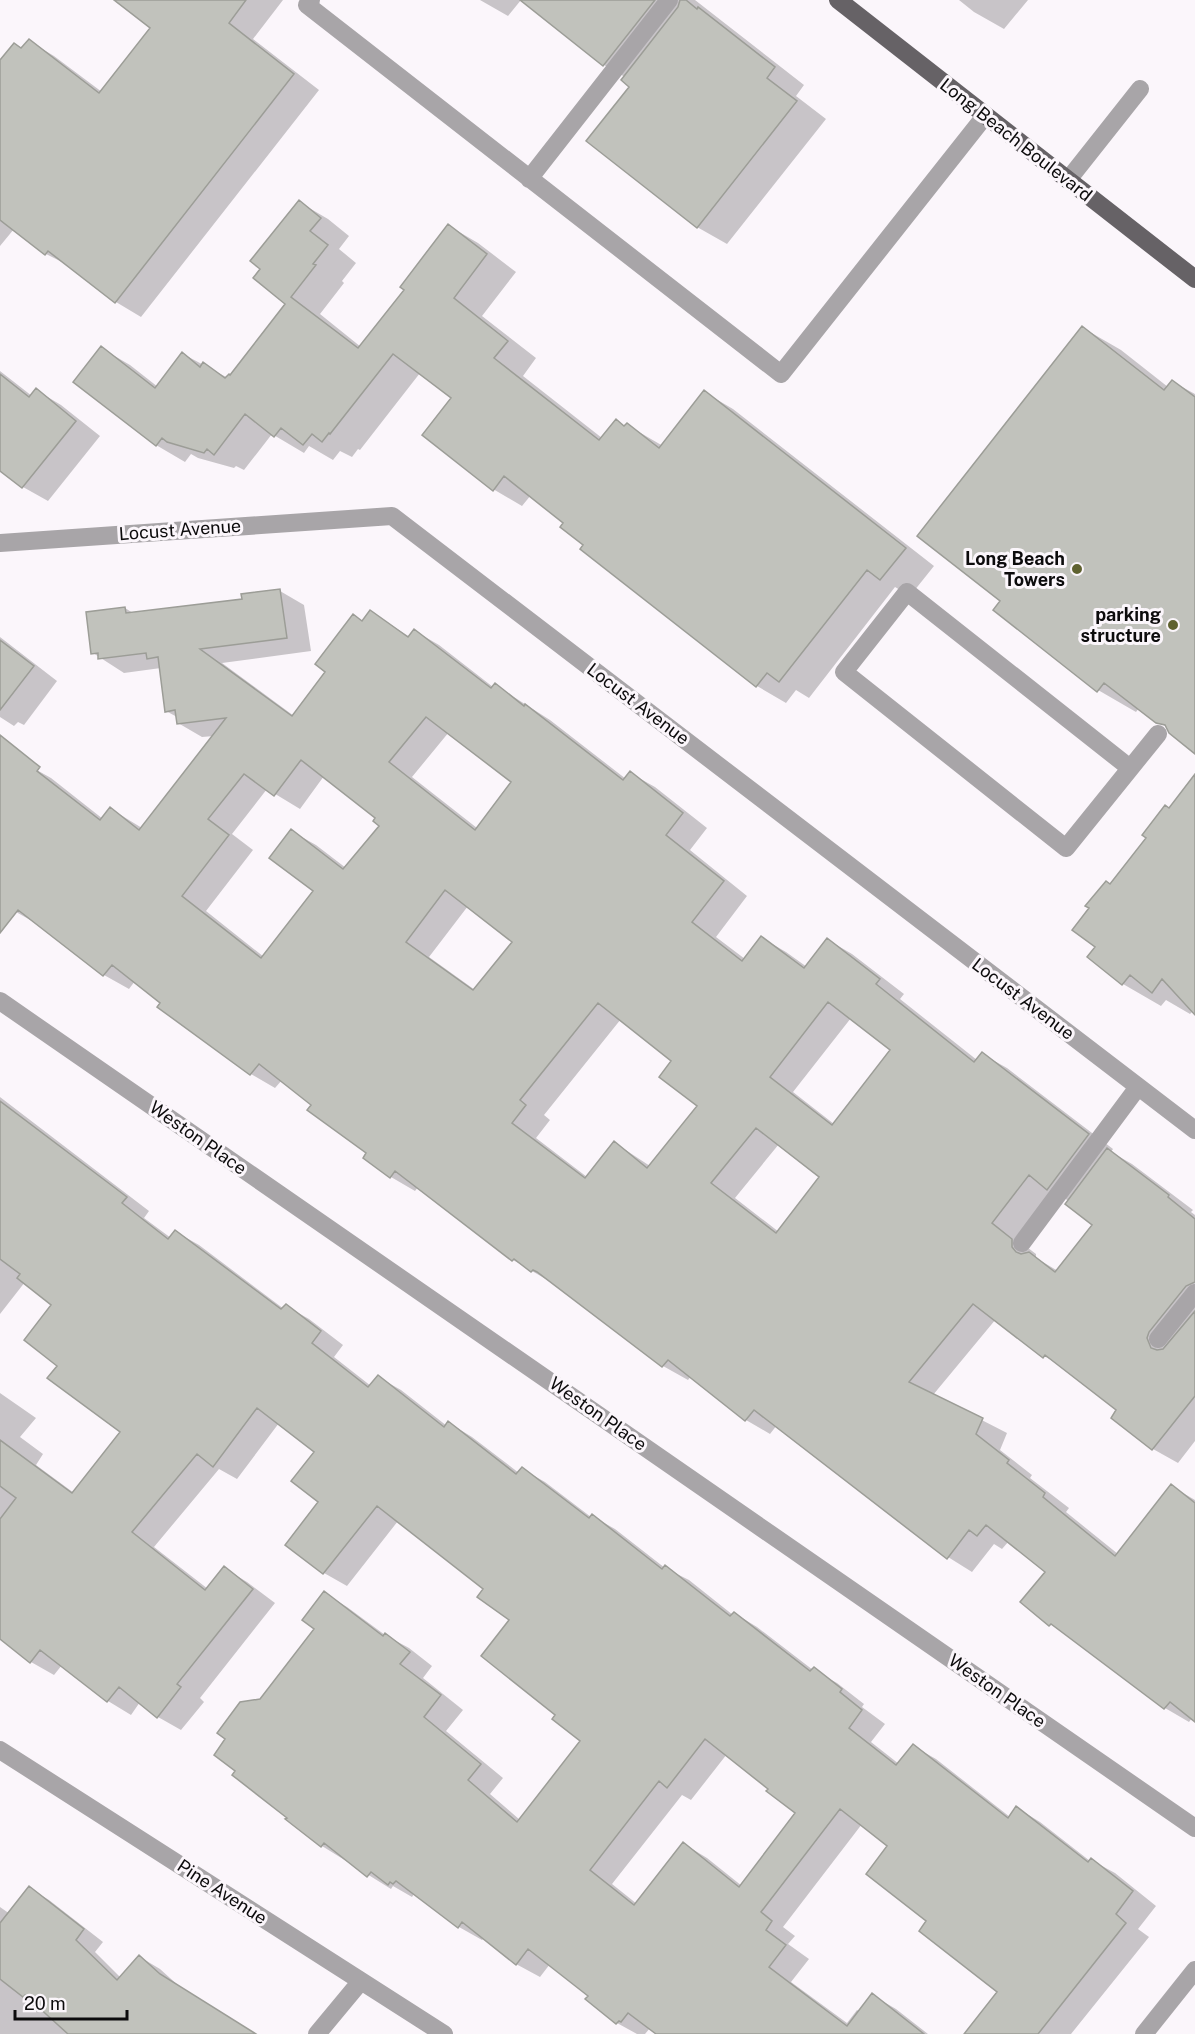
<svg xmlns="http://www.w3.org/2000/svg" width="1195" height="2034" font-family="'Public Sans',sans-serif">
<style>
.shadow{fill:#0003;fill-rule:evenodd}
.building{fill:#c1c2bc;stroke:#9c9d97;stroke-width:1.5;fill-rule:evenodd}
.lines{fill:none;stroke-linecap:round;stroke-linejoin:round}
.minor{stroke:#a8a5a8;stroke-width:18}
.major{stroke:#666266;stroke-width:18}
.poi-dot{fill:#5f6230;stroke:#fbf6fb;stroke-width:2}
.labels{text-anchor:middle;stroke-width:6;stroke-linejoin:round;paint-order:stroke}
.street-label{font-size:18px;fill:#0c0b0c;stroke:#fbf6fb}
.poi-label{font-size:18px;font-weight:bold;fill:#0c0b0c;stroke:#fbf6fb;text-anchor:end}
</style>
<rect width="100%" height="100%" fill="#fbf6fb"/>
<path class="shadow" d="M116 0H283L253 39 319 90 141 317 116 302 72 267 46 254 14 229 0 246V63L22 49 29 41 54 56 102 92 152 28Z
M480 0H521L508 16Z
M522 0H695L804 85 796 96 826 119 727 244 697 227 625 77 604 65Z
M959 0H1028L1004 29 974 12Z
M299 202 328 219 349 236 339 249 356 263 342 281 344 283 320 314 361 347 406 290 449 226 478 243 516 272 482 316 536 358 523 376 602 438 616 421 626 427 627 425 663 446 704 392 733 409 934 566 910 596 895 587 809 698 796 690 786 703 757 686 586 545 565 522 531 495 522 506 493 489 453 398 420 373 360 450 358 449 352 457 340 451 333 460 309 446 304 453 272 434 244 470 236 466 234 468 198 458 191 454 185 462 156 445 101 348 130 365 158 387 183 354 228 378 231 377 287 303Z
M1083 328 1121 350 1168 387 1173 382 1195 394V751L1168 728 1139 708 1136 712 1098 690 1002 601Z
M0 371 32 396 36 390 61 405 100 436 48 501 23 487 0 469Z
M280 591 304 605 311 651 222 663 294 716 370 612 410 637 415 631 439 645 493 687 495 685 550 720 626 779 630 773 655 787 707 828 690 850 747 896 716 937 745 959 762 938 786 952 807 967 828 940 852 954 904 994 900 999 977 1060 982 1054 1007 1068 1113 1149 1111 1152 1132 1164 1193 1210 1191 1212 1195 1215V1441L1178 1463 1153 1449 1113 1417 1118 1410 1067 1369 1044 1356 996 1319 933 1395 1007 1433 1000 1450 1032 1475 1030 1478 1069 1508 1066 1512 1118 1554 1171 1486 1195 1500V1720L1192 1718 1189 1722 1165 1708 1068 1635 1050 1624 1047 1572 1009 1541 1002 1549 994 1544 972 1572 948 1557 777 1425 770 1434 746 1420 691 1376 688 1380 663 1366 556 1285 513 1260 418 1187 415 1191 391 1177 365 1158 368 1153 282 1080 275 1088 251 1074 135 981 129 989 104 975 41 926 16 912 0 900V785L26 764 51 778 103 819 111 809 142 828 214 736 202 737 178 723 177 717 166 711 161 668 124 673 93 653 125 608 133 613 243 600ZM449 732 513 781 477 828 412 777ZM324 776 377 818 381 826 346 868 316 845 291 831 315 891 264 957 206 911 253 850 232 834 267 789 300 809ZM468 906 514 942 475 990 429 957ZM851 1018 892 1050 834 1124 793 1092ZM621 1019 673 1061 699 1106 650 1166 615 1143 587 1177 536 1138 550 1120 544 1115ZM779 1144 821 1177 779 1232 735 1198ZM1052 1191 1069 1201 1094 1224 1058 1271 1036 1258V1254L1015 1238Z
M0 637 57 681 24 725 18 722 14 726 0 717Z
M1195 781V1013L1193 1011 1190 1014 1166 1000 1161 1006 1123 984 1089 956 1097 947 1110 885 1170 809Z
M0 1097 149 1211 144 1218 171 1238 176 1232 199 1245 284 1309 286 1306 309 1319 343 1345 334 1357 371 1386 378 1377 401 1390 447 1426 449 1423 472 1437 519 1473 522 1469 545 1482 591 1517 592 1516 615 1529 665 1568 689 1580 733 1615 734 1613 757 1627 813 1670 837 1683 864 1704 862 1707 885 1724 871 1742 899 1764 913 1746 936 1759 1010 1817 1017 1808 1040 1822 1090 1861 1091 1860 1115 1873 1156 1906 1138 1929 1149 1937 1071 2034H966L999 1992 928 1921 889 1846 862 1824 783 1927 795 1936 788 1944 809 1959 791 1982 847 2023 857 2010 860 2012 872 1995 896 2009 928 2034H658L650 2028 645 2034H637L617 2023 590 1996 550 1964 540 1977 516 1964 484 1938 482 1940 459 1927 417 1895 414 1894 412 1897 393 1886 391 1889 322 1846 261 1701 316 1628 324 1593 347 1607 385 1635 409 1648 432 1666 423 1678 463 1710 446 1731 503 1778 490 1794 520 1820 582 1741 557 1714 511 1620 485 1589 398 1521 347 1586 324 1573 287 1544 320 1502 316 1451 279 1423 237 1479 219 1469 154 1547 208 1589 224 1568 247 1582 275 1603 200 1698 204 1702 181 1730 158 1717 140 1702 131 1715 108 1701 62 1665 54 1675 31 1662 0 1637V1393L36 1418 20 1437 43 1454 36 1465 74 1493 122 1432 59 1365 53 1304 25 1282 0 1314ZM727 1754 771 1789 797 1813 742 1886 707 1858 684 1844 637 1904 612 1884 682 1795 691 1800Z
M29 1888 49 1900 103 1942 95 1952 121 1978 140 1957 160 1969 180 1987 253 2034H0V1907L10 1914Z"/>
<path class="building" d="M114 0H246L229 23 294 74 115 303 48 251 45 255 0 220V60L14 43 21 48 29 39 99 93 150 28Z
M520 0H655L603 66Z
M680 0H686L697 9 698 7 775 67 767 78 797 101 697 228 586 141 629 87 621 80 678 7Z
M299 200 321 218 310 231 328 245 313 264 316 265 291 297 358 348 404 290 400 287 448 224 487 254 454 298 508 341 494 358 599 440 616 419 624 426 627 423 659 448 704 390 906 548 880 580 867 570 779 682 767 673 756 687 580 549 583 545 560 527 563 523 504 476 493 491 422 435 451 398 393 354 330 434 329 433 322 442 312 434 303 445 281 428 274 437 245 414 214 455 207 449 204 453 167 442 162 438 156 446 73 382 101 346 155 388 182 352 200 367 203 362 225 378 229 374 230 375 285 304 253 278 260 269 250 261Z
M1082 326 1164 390 1172 380 1195 397V754L1169 733 1165 725 1156 723 1104 683 1097 692 993 610 1000 601 917 536Z
M0 374 29 397 36 388 76 421 22 488 0 471Z
M280 589 287 638 200 649 292 716 325 672 315 664 353 614 362 621 370 610 408 637 414 629 491 688 495 683 524 706 525 704 623 780 630 771 683 813 666 835 724 881 692 922 742 961 761 936 804 968 827 938 880 979 876 984 974 1062 982 1052 1089 1134 1047 1190 1029 1175 992 1223 1012 1239V1247L1016 1252 1021 1254 1029 1252 1055 1272 1092 1225 1065 1204 1107 1148 1169 1195 1168 1197 1195 1219V1282L1186 1286 1149 1332 1147 1338 1151 1348 1157 1350 1163 1349 1195 1311V1396L1152 1450 1111 1418 1116 1410 1045 1355 1043 1358 973 1304 909 1382 983 1418 976 1434 1009 1460 1007 1463 1045 1493 1043 1497 1115 1556 1171 1484 1195 1503V1722L1170 1702 1164 1709 1051 1624 1049 1626 1020 1602 1045 1572 986 1525 977 1536 969 1530 947 1559 754 1410 745 1421 668 1360 662 1367 537 1272 533 1270 531 1272 514 1259 512 1261 395 1171 390 1178 363 1158 366 1153 307 1110 311 1105 259 1064 250 1075 157 1007 160 1003 112 965 103 976 18 910 0 933V735L40 767 37 771 100 820 110 807 139 830 226 718 177 724 175 710 165 712 158 657 147 659 146 653 98 659V653L91 654 86 612 125 607 126 613 242 599 241 594ZM426 717 511 782 475 830 389 762ZM301 760 375 818 373 821 379 826 343 869 291 829 269 858 313 891 261 958 182 896 229 835 208 819 244 774 274 796ZM445 890 512 942 473 990 406 942ZM828 1002 890 1050 832 1125 770 1077ZM598 1003 671 1061 659 1077 697 1106 647 1168 614 1141 585 1178 512 1123 526 1105 520 1100ZM756 1128 819 1177 776 1233 711 1183Z
M0 640 34 666 0 710Z
M1195 774V1015L1162 979 1152 993 1130 975 1122 985 1087 957 1095 947 1072 930 1089 908 1085 906 1106 881 1110 884 1146 838 1142 835 1165 805 1169 808Z
M0 1101 127 1197 122 1203 168 1239 175 1230 281 1309 286 1304 321 1331 312 1343 368 1387 378 1375 444 1427 448 1421 516 1474 522 1467 589 1518 592 1514 662 1569 665 1565 730 1616 734 1612 810 1671 814 1667 842 1689 840 1692 862 1710 849 1728 896 1765 913 1744 1008 1818 1016 1806 1088 1862 1091 1858 1133 1891 1116 1914 1126 1923 1038 2034H964L997 1992 919 1931 926 1921 866 1874 887 1846 840 1809 761 1912 772 1921 766 1930 786 1945 769 1967 847 2026 872 1993 924 2034H656L628 2013 621 2022 619 2021 616 2024 585 1999 588 1996 528 1949 516 1965 462 1922 458 1928 396 1881 393 1884 390 1882 388 1885 371 1872 367 1877 324 1843 321 1847 285 1819 287 1818 232 1775 235 1771 214 1755 225 1739 217 1733 240 1702 260 1699 314 1629 302 1620 324 1591 383 1636 385 1633 410 1652 400 1664 441 1695 424 1717 481 1764 468 1780 517 1822 580 1741 552 1719 555 1715 481 1656 509 1620 477 1597 483 1589 377 1506 323 1574 285 1545 318 1502 291 1481 314 1452 257 1408 213 1467 197 1454 132 1532 205 1590 224 1566 253 1589 177 1684 181 1687 157 1718 119 1687 107 1702 40 1650 30 1663 0 1639V1519L16 1498 0 1486V1440L72 1493 120 1432 47 1378 57 1366 24 1340 51 1305 17 1278 20 1274 0 1259ZM705 1739 768 1789 766 1791 795 1813 739 1887 683 1842 634 1905 590 1870 659 1781 667 1788Z
M29 1886 84 1929 76 1940 117 1980 139 1955 160 1974 256 2034H68L25 1995 23 1997 0 1979V1923Z"/>
<g class="lines">
<path class="minor" d="M311 0 307 5 781 374 985 116
M529 179 669 0
M1068 180 1140 89
M0 543 392 516 1195 1130
M1130 768 907 592 844 672 1066 848 1158 734
M0 1001 1195 1828
M1022 1243 1138 1087
M1158 1339 1195 1293
M0 1750 444 2034
M317 2034 361 1981
M1144 2034 1195 1970"/>
<path class="major" d="M838 0 1195 279"/>
</g>
<g class="poi-dot">
<circle cx="1077" cy="569" r="6"/>
<circle cx="1173" cy="625" r="6"/>
</g>
<g class="labels">
<g class="street-label">
<text transform="translate(1016 140) rotate(38)" y="6">Long Beach Boulevard</text>
<text transform="translate(180 530) rotate(-4)" y="6">Locust Avenue</text>
<text transform="translate(638 704) rotate(37)" y="6">Locust Avenue</text>
<text transform="translate(1023 999) rotate(37)" y="6">Locust Avenue</text>
<text transform="translate(198 1138) rotate(35)" y="6">Weston Place</text>
<text transform="translate(598 1414) rotate(35)" y="6">Weston Place</text>
<text transform="translate(997 1691) rotate(35)" y="6">Weston Place</text>
<text transform="translate(222 1892) rotate(33)" y="6">Pine Avenue</text>
</g>
<g class="poi-label">
<text x="1065" y="565">Long Beach<tspan x="1065" dy="21">Towers</tspan></text>
<text x="1161" y="621">parking<tspan x="1161" dy="21">structure</tspan></text>
</g>
</g>
<path d="M15 2010v9h112v-9" fill="none" stroke="#0c0b0c" stroke-width="3"/>
<text x="24" y="2010" font-size="18" fill="#0c0b0c" stroke="#fbf6fb" stroke-width="4.5" paint-order="stroke">20 m</text>
</svg>
